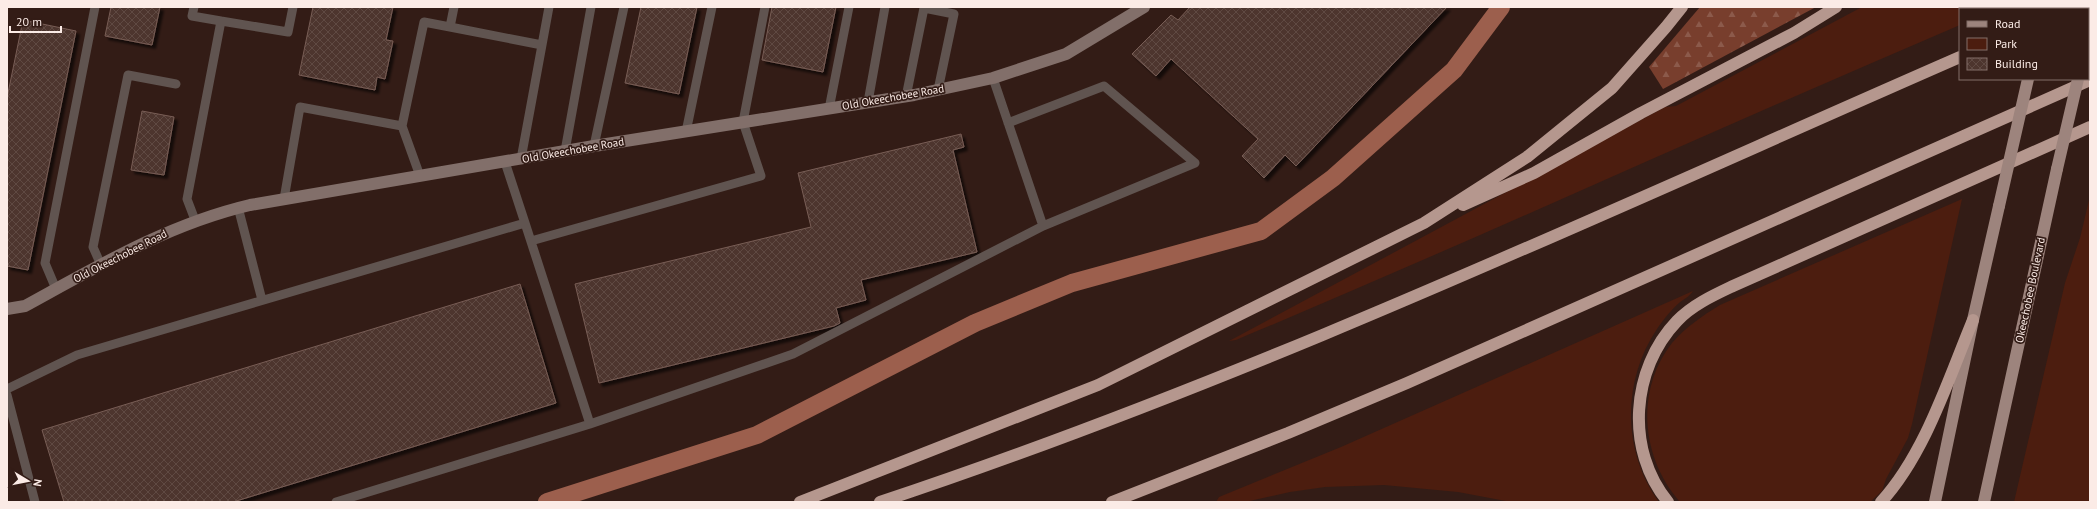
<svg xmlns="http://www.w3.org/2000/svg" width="2097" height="509" font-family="'PT Sans',sans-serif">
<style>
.green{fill:#4c1d0f}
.forest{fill:url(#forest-firs)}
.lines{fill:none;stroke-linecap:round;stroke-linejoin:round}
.canal{stroke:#9c5f4d;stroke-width:18}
.building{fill:url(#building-cross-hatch);stroke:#785d55;filter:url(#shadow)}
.lane{stroke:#605450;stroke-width:9}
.secondary{stroke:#826f6a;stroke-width:12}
.primary{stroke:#9d847d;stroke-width:12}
.highway{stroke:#b5978e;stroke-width:12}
.primary-bridge{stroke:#9d847d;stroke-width:12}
.labels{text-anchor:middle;stroke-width:3.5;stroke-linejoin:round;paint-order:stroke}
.street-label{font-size:11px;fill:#fbebe6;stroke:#331c16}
</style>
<defs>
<pattern id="forest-firs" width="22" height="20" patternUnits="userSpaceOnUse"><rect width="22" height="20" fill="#783e2d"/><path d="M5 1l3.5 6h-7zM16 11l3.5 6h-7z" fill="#8c5a4b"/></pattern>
<pattern id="building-cross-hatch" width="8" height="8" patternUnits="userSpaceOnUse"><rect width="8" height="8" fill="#4d352e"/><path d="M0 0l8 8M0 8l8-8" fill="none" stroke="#5f4942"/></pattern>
<filter id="shadow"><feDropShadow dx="3.5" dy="3.5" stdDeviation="1" flood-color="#0009"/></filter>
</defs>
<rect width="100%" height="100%" fill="#331c16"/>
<path class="green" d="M1862 7H2002L1998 9H1960V25C1718 128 1479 238 1236 340L1229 341 1665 107 1676 106Z
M2090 196V502H2014L2065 283 2080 238Z
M1962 199 1912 424 1908 438 1886 479 1882 491 1870 502H1680C1641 458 1635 390 1672 343 1686 327 1702 316 1720 305Z
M1693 291C1689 297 1684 299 1679 303 1671 310 1663 320 1657 329 1622 380 1622 452 1659 502H1511L1458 492 1384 485 1325 487 1290 492 1245 502H1216L1219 497 1341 447Z"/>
<path class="forest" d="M1700 7H1816L1663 89 1649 67Z"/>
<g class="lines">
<path class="canal" d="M547 502 757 435 975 323 1072 283 1261 231 1333 178 1454 70 1501 7"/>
</g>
<path class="building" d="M111 7H160L152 45 105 36Z
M313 7H393L386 40 393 41 385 79 377 77 375 90 299 75Z
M641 7H697L679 94 625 83Z
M772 7H836L823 72 762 60Z
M1190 7H1447L1296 166 1285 155 1264 178 1242 156 1258 139 1171 59 1156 76 1132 54 1171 15 1178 20Z
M23 20 76 31 28 270 7 266V98Z
M142 111 174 117 164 175 131 170Z
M961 134 964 147 953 150 977 252 861 280 866 300 836 308 840 323 834 326 599 383 575 284 811 227 798 173Z
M520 284 556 403 233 502H64L42 430Z"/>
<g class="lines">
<path class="lane" d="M194 7 192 16 221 21
M454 7 450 27 542 45
M993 78 1043 226 1195 163 1104 86 1008 123
M906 97 924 8 954 14 938 90
M868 102 885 7
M829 109 849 7
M686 132 712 7
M594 146 624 7
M565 151 591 7
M521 159 549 7
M505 162 525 223
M420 176 402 126 424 22 450 27
M284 199 300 107 402 126
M238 207 262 300
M195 220 187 199 221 21 288 32 293 7
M531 241 761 176 743 122 765 7
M101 265 93 247 128 75 176 84
M56 289 45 263 95 7
M7 389 77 355 525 223 590 424
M7 395 35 502
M336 502 590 424 793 354 1043 226"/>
<path class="secondary" d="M7 309 25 306C98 266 169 224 250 205L594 146 914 95 993 78 1066 54 1144 7"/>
<path class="primary" d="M2044 9 2045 7
M2088 34 2090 25
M1935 502 1973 320 1999 206
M1984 502 2057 169"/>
<path class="highway" d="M2068 9 2073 7
M1463 205 1534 173 1641 113 1794 33 1836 7
M800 502 1098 385 1424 223 1527 157 1612 88 1666 27 1682 7
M880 502C1250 379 1603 213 1960 57
M1112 502 1288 433 1407 383 2090 80
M1668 502C1625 450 1631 369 1677 321 1692 305 1714 295 1733 286L2090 127
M1881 502C1925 454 1948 380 1973 320"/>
<path class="primary-bridge" d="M2057 169 2078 79
M1999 206 2028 79"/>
</g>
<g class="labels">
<g class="street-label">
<text transform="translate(893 97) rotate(-10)" y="4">Old Okeechobee Road</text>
<text transform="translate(573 150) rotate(-10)" y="4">Old Okeechobee Road</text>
<text transform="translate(120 256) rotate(-27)" y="4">Old Okeechobee Road</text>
<text transform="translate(2030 290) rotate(-78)" y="4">Okeechobee Boulevard</text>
</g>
</g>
<rect width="2097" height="509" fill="none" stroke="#fbebe6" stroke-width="16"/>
<rect x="1959" y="8" width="130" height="72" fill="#331c16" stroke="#836f69"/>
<rect x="1967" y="21" width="20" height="6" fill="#9d847d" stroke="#836f69"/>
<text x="1995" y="28" font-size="12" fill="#fbebe6">Road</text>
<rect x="1967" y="38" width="20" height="12" fill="#4c1d0f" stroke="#836f69"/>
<text x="1995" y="48" font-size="12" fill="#fbebe6">Park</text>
<rect x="1967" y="58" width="20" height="12" fill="url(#building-cross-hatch)" stroke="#836f69"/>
<text x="1995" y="68" font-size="12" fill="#fbebe6">Building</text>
<g transform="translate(28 481) rotate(100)" stroke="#331c16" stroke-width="3" paint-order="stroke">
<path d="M0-3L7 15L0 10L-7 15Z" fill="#fbebe6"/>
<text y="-6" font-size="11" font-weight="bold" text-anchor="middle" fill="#fbebe6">N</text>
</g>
<path d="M10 26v6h51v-6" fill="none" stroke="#fbebe6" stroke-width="2"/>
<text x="16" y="26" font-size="12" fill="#fbebe6" stroke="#331c16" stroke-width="3" paint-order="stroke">20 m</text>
</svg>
